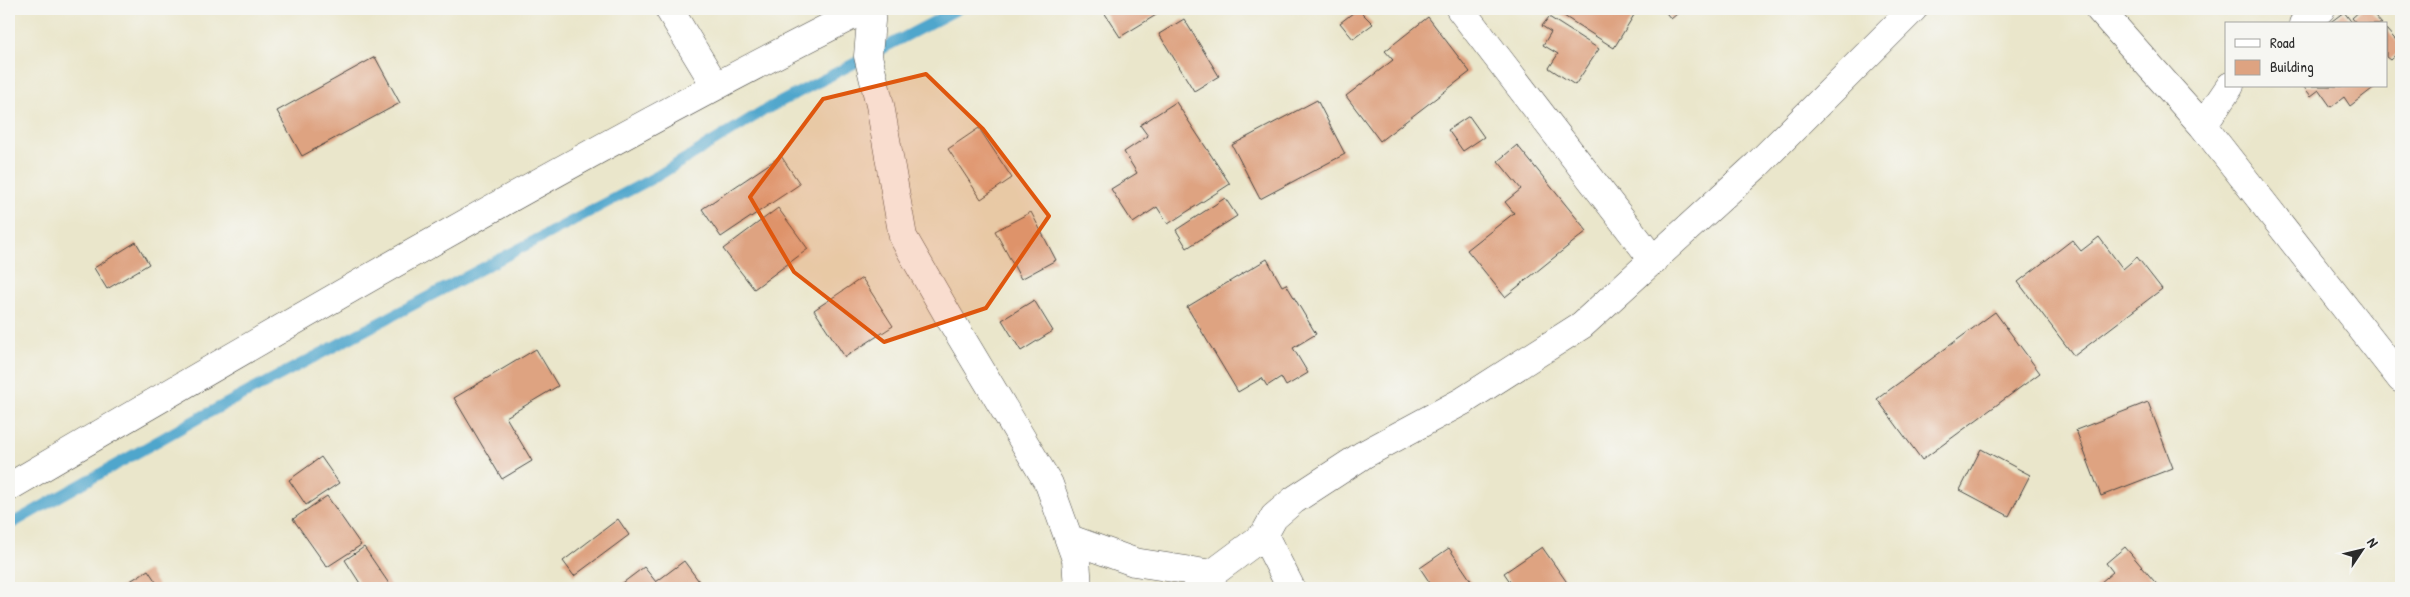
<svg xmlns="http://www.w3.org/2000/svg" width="2410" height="597" font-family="'Patrick Hand',sans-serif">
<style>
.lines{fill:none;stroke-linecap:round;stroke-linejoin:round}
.stream{stroke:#4fa6cc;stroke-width:11}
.building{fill:#dea381}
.street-casing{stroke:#484743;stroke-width:29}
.secondary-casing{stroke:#484743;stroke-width:29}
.street{stroke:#fff;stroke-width:28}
.secondary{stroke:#fff;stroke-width:28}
.marked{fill:#df570e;fill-opacity:0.2;stroke:#df570e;stroke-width:4;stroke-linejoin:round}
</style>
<rect width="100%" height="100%" fill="#f6f6f2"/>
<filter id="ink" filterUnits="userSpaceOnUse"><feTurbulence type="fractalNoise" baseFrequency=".02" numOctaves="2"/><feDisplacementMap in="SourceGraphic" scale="10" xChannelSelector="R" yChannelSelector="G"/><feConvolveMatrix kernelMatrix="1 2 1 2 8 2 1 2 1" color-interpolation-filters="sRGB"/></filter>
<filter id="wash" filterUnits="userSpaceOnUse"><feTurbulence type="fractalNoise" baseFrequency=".0096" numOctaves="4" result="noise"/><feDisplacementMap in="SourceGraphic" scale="20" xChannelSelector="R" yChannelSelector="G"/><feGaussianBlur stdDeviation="1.12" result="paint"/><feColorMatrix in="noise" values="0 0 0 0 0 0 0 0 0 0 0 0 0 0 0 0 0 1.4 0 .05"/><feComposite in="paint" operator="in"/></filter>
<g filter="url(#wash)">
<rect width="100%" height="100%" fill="#eae6cb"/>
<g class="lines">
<path class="stream" d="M9 525 197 419 659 175 763 111 958 9"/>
</g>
<g id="blocks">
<path class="building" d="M1102 9H1166L1120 37Z
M1358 9 1373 24 1353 39 1340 23Z
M1553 9H1624L1634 15 1614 48Z
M1663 9H1683L1671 19Z
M2362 9H2369L2382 24H2357L2352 18Z
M2344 12 2353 24H2328Z
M1428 17 1470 72 1380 141 1346 96 1393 60 1385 51Z
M1549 17 1599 49 1575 85 1549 68 1558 54 1543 45 1551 32 1542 26Z
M1184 19 1219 76 1194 91 1159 34Z
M2386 29 2401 46V50L2390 60 2386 57Z
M375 57 400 103 302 156 277 111Z
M2303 86H2376L2350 106 2344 97 2331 107 2319 90 2311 96Z
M1317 100 1345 154 1260 199 1232 145Z
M1176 102 1230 184 1168 224 1157 207 1133 223 1111 189 1137 173 1124 152 1148 136 1140 125Z
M1469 116 1484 137 1463 151 1448 130Z
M979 128 1012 178 981 199 948 149Z
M1517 145 1587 231 1505 297 1467 250 1514 213 1505 202 1521 189 1498 161Z
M781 156 800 184 721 237 702 209Z
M1225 198 1237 216 1187 248 1176 230Z
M778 208 808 249 754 289 723 249Z
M1031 212 1056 260 1021 279 995 231Z
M2099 237 2123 269 2137 257 2162 289 2074 356 2018 282 2072 240 2081 251Z
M136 242 149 264 107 289 94 268Z
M1267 259 1282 286 1286 284 1316 334 1293 348 1308 373 1286 386 1281 377 1267 386 1262 378 1238 392 1187 307Z
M862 278 893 326 845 357 814 310Z
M1034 300 1053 331 1021 351 1002 320Z
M1995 312 2040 373 1922 460 1877 399Z
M536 349 558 386 506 417 532 461 502 479 454 398Z
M2148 402 2173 468 2101 496 2076 430Z
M1981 449 2030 475 2009 516 1960 490Z
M321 457 339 483 306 505 289 480Z
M327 496 361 545 327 567 293 519Z
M618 519 629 535 574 576 563 561Z
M364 547 392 588H363L345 560Z
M1542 547 1571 588H1510L1513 586 1504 573Z
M2125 547 2160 588H2094L2113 572 2106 563Z
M1449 548 1476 588H1428L1432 586 1420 568Z
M684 561 704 588H616L644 567 656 582Z
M148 570 160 588H119Z"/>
</g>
</g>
<g filter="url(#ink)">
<use href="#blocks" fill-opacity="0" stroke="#484743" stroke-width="1"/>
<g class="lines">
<g class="street-casing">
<path id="street" d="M669 9 715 85
M872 9 868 56 880 105 903 237 949 317 1049 484 1076 559 1078 588
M1460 9 1654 261
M2099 9 2203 126 2401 379
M2303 24 2321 9
M2203 126 2230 86
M1070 539 1134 562 1212 574
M1197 585 1264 535
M1291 588 1264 535 1274 517 1294 500 1363 455 1463 401 1582 325 1757 165 1913 9"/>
</g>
<g class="secondary-casing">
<path id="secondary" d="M9 487C291 322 574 156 865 9"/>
</g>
<use href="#street" class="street"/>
<use href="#secondary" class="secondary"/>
</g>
</g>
<path class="marked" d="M926 74 983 129 1049 216 986 308 884 342 794 272 750 197 823 99Z"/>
<rect width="2410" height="597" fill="none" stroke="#f6f6f2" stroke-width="30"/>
<rect x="2225" y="22" width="162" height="65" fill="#f6f6f2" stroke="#a5a5a2"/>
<rect x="2235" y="39" width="25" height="8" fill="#ffffff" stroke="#a5a5a2"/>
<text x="2270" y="48" font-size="15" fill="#2b2b2b">Road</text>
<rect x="2235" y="60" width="25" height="15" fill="#dea381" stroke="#a5a5a2"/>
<text x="2270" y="72" font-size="15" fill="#2b2b2b">Building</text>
<g transform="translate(2362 550) rotate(55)" stroke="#f6f6f2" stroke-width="4" paint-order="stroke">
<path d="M0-4L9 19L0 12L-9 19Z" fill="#2b2b2b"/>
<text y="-8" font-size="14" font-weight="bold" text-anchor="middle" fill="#2b2b2b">N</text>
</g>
</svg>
